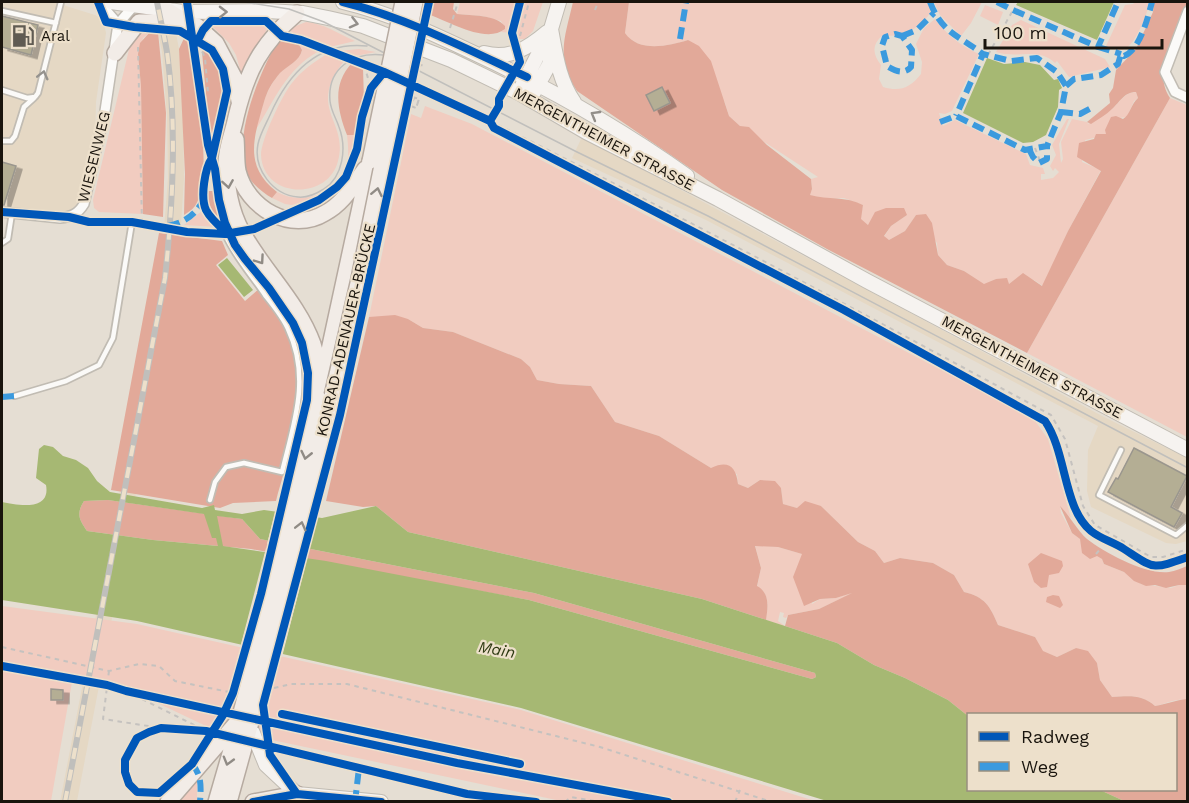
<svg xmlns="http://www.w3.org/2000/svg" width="1189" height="803" font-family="'Work Sans',sans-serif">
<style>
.built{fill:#e5d8c4}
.green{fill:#f1ccc0}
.forest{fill:#e2a999}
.water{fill:#a6b873;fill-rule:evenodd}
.pier{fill:#e5ded3}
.building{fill:#b4ae94;stroke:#9a968e;stroke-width:1.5;filter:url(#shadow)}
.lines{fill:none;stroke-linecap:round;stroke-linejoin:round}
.lane-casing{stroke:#c1bcb3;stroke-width:8}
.street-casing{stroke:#c1bcb3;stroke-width:12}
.secondary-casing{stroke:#c1bcb3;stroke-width:16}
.primary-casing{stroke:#b6aaa0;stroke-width:18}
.path{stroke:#c5c2bf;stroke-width:2;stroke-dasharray:4.5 4.5;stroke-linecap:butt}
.lane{stroke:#fbfaf8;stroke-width:4.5}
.street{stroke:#fbfaf8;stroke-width:9}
.secondary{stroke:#f6f3f0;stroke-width:14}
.primary{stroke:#f2ece7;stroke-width:15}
.tram{stroke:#c0bfbc;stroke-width:1.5}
.rail-casing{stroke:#c0bfbc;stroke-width:6}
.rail{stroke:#ede0cb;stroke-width:4;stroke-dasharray:11;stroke-linecap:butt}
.primary-bridge-casing{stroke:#b6aaa0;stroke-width:18;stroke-linecap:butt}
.primary-bridge{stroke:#f2ece7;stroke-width:15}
.quiet{stroke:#3b9ade;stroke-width:6;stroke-dasharray:12 6;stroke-linecap:butt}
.cycleway-casing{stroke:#ede0cb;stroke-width:11}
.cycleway{stroke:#0057b8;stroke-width:8}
.oneway{stroke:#938f8a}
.oneway2{stroke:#95928e}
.oneway3{stroke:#908b85}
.labels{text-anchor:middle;stroke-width:4.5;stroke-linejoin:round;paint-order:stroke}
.poi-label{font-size:15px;fill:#19140d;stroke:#ede0cb;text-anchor:start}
.street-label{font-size:15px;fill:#19140d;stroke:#ede0cb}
.water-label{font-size:16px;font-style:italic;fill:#2e3912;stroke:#ede0cb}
</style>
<defs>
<filter id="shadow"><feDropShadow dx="6" dy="3.5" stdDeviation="0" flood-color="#0004"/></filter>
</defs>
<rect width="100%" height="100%" fill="#e5ded3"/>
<path class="built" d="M2 2H61L66 6 95 15 100 18 104 24 106 33 96 102 95 143 78 207 64 215 2 208Z
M152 2H170L179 49 183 115 184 178 179 255 173 300 77 801 60 802 157 298 162 254 168 178 167 116 162 52Z
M582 137 1104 417 1187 458V541L1176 544 1166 543 1091 507 1087 491 1088 450 1098 426 706 220 572 158Z"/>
<path class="green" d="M460 2H543L533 31 525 39H519L512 33 501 32 505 29 501 21 483 16 457 14Z
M629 2H928L931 12C920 28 903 39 883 35 872 44 872 54 881 65L879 79 883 87C900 92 910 88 921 74L922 62 916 44 924 28 935 19C947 35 961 46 979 54L952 111 945 114 939 113 943 126 955 120 1026 154 1030 165 1043 168 1045 174H1041V180L1053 178 1059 172 1055 168 1053 171 1050 166 1056 155 1052 145 1067 119H1069L1059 144 1061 163 1063 159 1061 142 1072 119 1087 122 1088 124C1096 119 1106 114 1113 108 1121 101 1125 92 1136 92L1138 98 1134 101 1127 117 1119 118 1106 135 1085 140 1082 162 1101 170 1068 231 1043 286 1034 280 1018 278 1009 284 996 279 984 285 964 271 947 265 938 255 937 243 916 215 905 231 889 240 884 237 891 226 907 215 868 225 860 219 863 205 844 198 823 199 809 195 812 189 811 179 818 177 740 126 729 116 725 103 688 40C668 46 639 53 625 33Z
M934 2H982L971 23 961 36 940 15Z
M1135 2H1150C1147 13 1135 49 1121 50 1117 50 1110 47 1106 46L1125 5 1133 4Z
M985 5 1003 12 998 25 980 16Z
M1021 20 1105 59 1110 67 1069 77 1057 61 1055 63C1038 47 1017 59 996 52L1012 25Z
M306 22C323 23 339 34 355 41L330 47 293 33 288 29Z
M216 23H262L269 25 254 55 244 84 236 55 229 43 212 26Z
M150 32 143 38 138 54 141 86 143 214 99 212 94 208 93 200 131 41 139 34Z
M298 43 319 51C285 70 275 100 255 131 263 108 263 94 279 74 286 66 300 61 302 50Z
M359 49 376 52 350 57 340 51Z
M327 54 344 61C306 110 349 120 338 161 328 201 263 199 261 155 261 140 282 95 292 83 301 71 314 62 327 54Z
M1170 98 1187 105V437L1027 353Z
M425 106 472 124 1033 418 1048 439 1071 518 1060 507 1061 513 1072 533 1080 539 1082 544 1102 559 1104 564 1124 572 1141 584 1171 588 1179 585H1187V700C1177 698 1166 704 1155 706 1142 694 1129 696 1112 697L1100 680 1097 663 1076 648 1057 657 1042 651 1035 637 998 625C990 606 985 597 964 592L954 575 933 563 900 558 884 563 875 551 858 542 821 506 797 508 783 504 781 488 760 480 748 488 738 484 737 474 711 468 659 436 615 422 591 386 559 384 537 380 530 367 521 359 453 332 423 328 408 319 369 317 411 114 421 118Z
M347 135H356L349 165 335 186 325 194 292 205 285 204 272 198 277 192C303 206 338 194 347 164 349 154 348 144 347 135Z
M202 211 217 227 184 225Z
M755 545 778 547 802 554 812 604 820 599 836 598 857 591 819 609 788 615 786 618 783 617 784 613 780 612 778 621 785 626 766 620C768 607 770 593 757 587L761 568Z
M2 606 137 624 521 710 815 801H561L206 726 149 699 72 682 51 801H2Z
M197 781V801L179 802Z"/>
<path class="forest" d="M433 2H454L453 9 457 14C472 16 494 14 505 26V29C486 44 450 22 430 15Z
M573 2H629L625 33C639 53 668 46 688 40L699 46 711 61 729 116 740 126 749 127 767 145 811 179 812 189 810 195C828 200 846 196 863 205L861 219 868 225 875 212 886 208H904L907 215 891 226 884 236 889 240 905 231 916 215 926 214 932 223 938 255 947 265 964 271 984 284 996 279 1007 278 1009 284 1023 273 1042 286 1068 231 1101 171 1077 157 1079 143 1094 139 1096 134H1106L1105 130 1111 117 1116 116 1123 119C1130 115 1131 104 1138 98L1136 92C1124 92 1120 102 1112 109 1106 115 1098 119 1091 124L1087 122 1110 103 1109 94 1113 88 1116 70 1136 49 1153 12 1154 2H1187C1180 32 1150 68 1170 98L1027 353 827 249 722 190 577 91C555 58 565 37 573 2Z
M150 32H158L166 113 163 217 143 214 141 86 138 54 140 43Z
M186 34C193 71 216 174 195 206 192 210 188 212 184 215L185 174 179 49Z
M280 37 298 43 302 50C300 61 287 66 280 73 266 90 266 96 260 116 251 147 249 170 277 192L272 198C262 192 250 183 246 171 233 134 261 69 280 37Z
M204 48C218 54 224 80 224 94 223 110 215 133 211 149L202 52Z
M352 63 363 68 364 101 356 135H347C337 109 332 84 352 63Z
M208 191H216L223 223C213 214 207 205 208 191Z
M159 233 222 241 228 255 216 265 245 301 261 287C271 300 284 314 291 329 316 385 291 445 276 501L233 503 220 508 111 490Z
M395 315 408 319 423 328 453 332 521 359 530 367 537 380 559 384 591 386 615 422 659 436 711 468C728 460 736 466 738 484L748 488 760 480 775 481 781 488 783 504 797 508 805 501 821 506 858 542 875 551 884 563 900 558 933 563 954 575 964 592C985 597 990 606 998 625L1035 637 1043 651 1057 657 1076 648 1088 651 1097 663 1100 680 1112 697C1129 696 1142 694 1155 706 1166 704 1176 700 1187 699V801H1124L1100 790H1176V714H968V716L948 700 905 678 874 665 837 643 785 626 788 615 819 609 852 593 836 598 820 599 804 606 793 577 802 554 778 547 755 546 761 568 757 586C770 593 768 607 766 620L702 599 408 532 376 506 363 507 326 501 369 317Z
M108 500 242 519 260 539 534 593 815 673 816 677 812 679 529 600 251 549 153 540 87 531C79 519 76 514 84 501Z
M1060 506C1070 516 1077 530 1087 539 1105 553 1146 575 1169 572 1175 571 1182 568 1187 566V585H1179L1166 588 1155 585 1146 586 1134 581 1124 572 1104 564 1102 559 1097 556 1090 559 1082 553 1080 539 1072 533Z
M1041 553 1062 561 1063 566 1059 573 1049 575 1047 587 1041 588 1034 582 1028 564Z
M1053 595 1059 596 1063 605 1060 608 1046 602 1047 597Z"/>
<path class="water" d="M1018 2H1114L1097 40 1016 5Z
M987 58 1004 64 1025 62 1040 65 1054 80 1058 79 1062 88 1059 90 1058 107 1046 135 1033 142 1023 143 963 113Z
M227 258 253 290 244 297 218 265Z
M44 445 53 447 63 456 76 460 88 468 97 481 110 492 202 508 214 505 215 510 242 514 264 510 322 518 376 506 408 532 702 599 785 626 837 643 874 665 905 678 948 700 968 716V790H1100L1124 801H827L521 708 137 621 2 600V502C17 505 51 512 46 485L36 478 39 449ZM108 500 204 514 212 538H216L218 546 153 540 87 531C79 519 76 514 84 501ZM217 516 242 519 260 539 534 593 815 673 816 677 812 679 529 600 326 561 223 546Z"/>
<path class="pier" d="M276 509 318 514 309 551 267 544Z
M266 548 308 555 282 657 240 648Z"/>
<path class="building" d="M2 16 38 25 31 55 2 47Z
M662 87 670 103 654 111 646 95Z
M2 162 16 166 4 205H2Z
M1134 448 1187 476 1171 507 1182 513 1174 527 1108 492 1116 478 1118 479Z
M51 689 63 690V700H51Z"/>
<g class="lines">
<g class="lane-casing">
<path id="lane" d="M2 11 56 23
M2 90 27 98 35 97 38 93 61 2
M2 141H11L15 136 24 107 34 98
M2 243 8 239 12 213
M15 396 66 381 99 365 113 338 132 222
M1121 450 1099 495 1176 535 1188 525
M210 500 215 482 226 467 244 463 282 472C294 423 311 378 288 329 283 317 273 305 265 295 251 274 235 257 225 234"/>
</g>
<g class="street-casing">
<path id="street" d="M99 2 118 24
M1188 11 1165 72 1175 92 1188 98
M2 212 60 218C71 217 78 214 84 204L105 111 118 24 131 9 137 5"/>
</g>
<g class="secondary-casing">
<path id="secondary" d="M111 2 183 12 267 11 303 13 328 18 363 26 451 60 519 93 586 132 718 199 867 281 1188 450
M343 2C389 13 432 33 474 53 549 88 620 128 687 176
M551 29C556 56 559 80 574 102
M484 53C510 60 528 48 547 32
M522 86 551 29 559 2
M534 92 550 63V49
M250 726 266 765 297 794 381 802"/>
</g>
<g class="primary-casing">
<path id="primary" d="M165 9 186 22 197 26 216 43 235 79 239 101
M297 13C261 44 247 71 236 117 233 133 225 150 226 166 227 191 233 219 247 240 268 275 299 305 313 344 319 362 319 379 318 398
M115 53 139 22H184
M236 139C237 149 236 161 238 171 247 208 291 234 325 213 344 203 353 185 365 169
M323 378 370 161
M168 802 239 720
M216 802 238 726
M229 802 250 726
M253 802 297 794"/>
</g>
<path class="path" d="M595 10 598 2
M450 28 458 2
M520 36 529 2
M138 47 142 224
M988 55 1013 10
M887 58 888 59
M364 65 371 88
M414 87 421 82
M201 95 208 93 205 58 201 49
M411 106 413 97 419 99 416 108 411 106 414 98 419 99 416 108 411 106C415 93 415 79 420 65L427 66
M491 113 493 114
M490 121C679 215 865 314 1051 415L1065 439 1083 506 1095 525 1151 557H1163L1188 549
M1035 148 1040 161 1044 159
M82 222H89
M1096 554 1101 548
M2 647 109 671 139 664 159 666 175 681 234 693
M109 671 103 719 161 728
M274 688 291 684H347L600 747 772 802
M126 691 206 731
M565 802 571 797 601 802
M735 802 740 790"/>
<use href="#lane" class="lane"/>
<use href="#street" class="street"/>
<use href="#secondary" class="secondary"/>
<use href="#primary" class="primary"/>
<path class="tram" d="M244 2 289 9 324 22 575 151 708 216 1188 468
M367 46C318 41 288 74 270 115 266 124 260 134 258 144 253 169 273 195 298 197 307 198 316 194 324 189 343 177 347 148 339 127 336 118 331 111 330 101 327 68 353 52 383 55"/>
<g class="rail-casing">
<path id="rail" d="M65 802 165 278C173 203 177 127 167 52 164 35 160 18 157 2"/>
</g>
<use href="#rail" class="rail"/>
<g class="primary-bridge-casing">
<path id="primary-bridge" d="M370 161 403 2
M239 720 271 600 318 398
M250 726 321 444 359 279 415 2"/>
</g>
<use href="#primary-bridge" class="primary-bridge"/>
<path class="quiet" d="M930 2C942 33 958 35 983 54
M997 2 1013 10 1098 47 1118 2
M895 34 902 36 912 50 911 67C904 75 895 71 887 66L882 46 885 37Z
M902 36 917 30 934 13
M680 39 686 2
M1098 47 1121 54
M1066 86 1074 79 1101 75 1118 64 1121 54 1124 56C1140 50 1148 17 1152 2
M1061 112 1080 114 1093 107
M940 122 956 116 1025 150 1047 146 1061 112 1066 86 1057 72 1037 58 1011 61 983 54 956 116
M1029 149 1033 157 1039 163 1047 159V146
M168 226C184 223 195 215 203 201
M2 397 15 396
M192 764C202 775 201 787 200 802
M355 802 359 768"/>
<g class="cycleway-casing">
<path id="cycleway" d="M98 2 106 22 134 27 180 31 212 50 223 69 227 91 212 158C205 168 200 197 206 210 210 218 219 226 226 232
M187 2 208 145 215 169 219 200 225 223 235 245 245 259 269 288 293 323 302 343 308 373 307 400 261 594 233 693 223 715 192 764 159 793 137 792 129 784 125 772V760L137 738 149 732 161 728 206 731 467 794 536 802
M343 2C407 18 467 49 527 77
M198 40 203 30 211 21H266L282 36 301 40 384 72 490 121 494 128 844 310 1045 421C1067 453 1063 508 1091 531 1101 539 1113 542 1124 549 1155 569 1151 570 1188 557
M490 121 499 106V99L520 62 512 33 520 2
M2 212 69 217 89 222H132L187 232 225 234 254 229 319 200 337 187 346 177 357 149 362 117 371 88 384 72
M2 666 107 685 126 691 457 763 668 802
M282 714 520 764
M297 794 270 755 263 705 340 415 429 2
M253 802 297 794 381 802"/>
</g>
<use href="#cycleway" class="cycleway"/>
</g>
<defs><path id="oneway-chevron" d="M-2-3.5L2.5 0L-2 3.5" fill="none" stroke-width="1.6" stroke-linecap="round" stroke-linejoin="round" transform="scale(1.5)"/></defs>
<g class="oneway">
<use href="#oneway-chevron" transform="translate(223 12) rotate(-1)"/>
<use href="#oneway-chevron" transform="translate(354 23) rotate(14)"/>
<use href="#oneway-chevron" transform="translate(595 115) rotate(-150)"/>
</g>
<use class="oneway2" href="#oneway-chevron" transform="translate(43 75) rotate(-76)"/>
<g class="oneway3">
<use href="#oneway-chevron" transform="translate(228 184) rotate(81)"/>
<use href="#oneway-chevron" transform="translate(377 192) rotate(-78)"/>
<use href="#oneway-chevron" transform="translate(260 260) rotate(55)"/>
<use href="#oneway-chevron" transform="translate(306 455) rotate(103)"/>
<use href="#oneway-chevron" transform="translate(301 526) rotate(-76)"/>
<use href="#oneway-chevron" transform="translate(228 761) rotate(106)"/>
</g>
<defs>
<g id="fuel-bare" transform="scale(1.8)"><path d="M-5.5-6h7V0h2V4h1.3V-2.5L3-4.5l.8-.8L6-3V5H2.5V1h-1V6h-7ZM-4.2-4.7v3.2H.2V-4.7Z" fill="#605b52" stroke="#ede0cb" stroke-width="2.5" paint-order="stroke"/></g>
</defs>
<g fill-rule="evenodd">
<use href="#fuel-bare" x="23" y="36"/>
</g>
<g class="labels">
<g class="poi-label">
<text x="41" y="41">Aral</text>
</g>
<g class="street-label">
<text transform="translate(604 139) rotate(28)" y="5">MERGENTHEIMER STRASSE</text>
<text transform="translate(94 157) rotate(-76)" y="5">WIESENWEG</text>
<text transform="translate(346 330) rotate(-77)" y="5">KONRAD-ADENAUER-BRÜCKE</text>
<text transform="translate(1032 367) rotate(28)" y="5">MERGENTHEIMER STRASSE</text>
</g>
<g class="water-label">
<text transform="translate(497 649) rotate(10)" y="6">Main</text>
</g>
</g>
<rect width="1189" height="803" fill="none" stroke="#19140d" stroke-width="6"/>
<rect x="967" y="713" width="210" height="78" fill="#ede0cb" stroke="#988e7f" stroke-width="1.5"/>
<rect x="979" y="732" width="30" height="9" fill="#0057b8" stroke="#988e7f" stroke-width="1.5"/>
<text x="1021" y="743" font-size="18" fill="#19140d">Radweg</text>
<rect x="979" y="762" width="30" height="9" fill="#3b9ade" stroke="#988e7f" stroke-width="1.5"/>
<text x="1021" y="773" font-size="18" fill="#19140d">Weg</text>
<path d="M985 39v9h177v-9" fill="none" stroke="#19140d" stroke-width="3"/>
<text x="994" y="39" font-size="18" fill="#19140d" stroke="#ede0cb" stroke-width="4.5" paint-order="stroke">100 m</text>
</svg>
